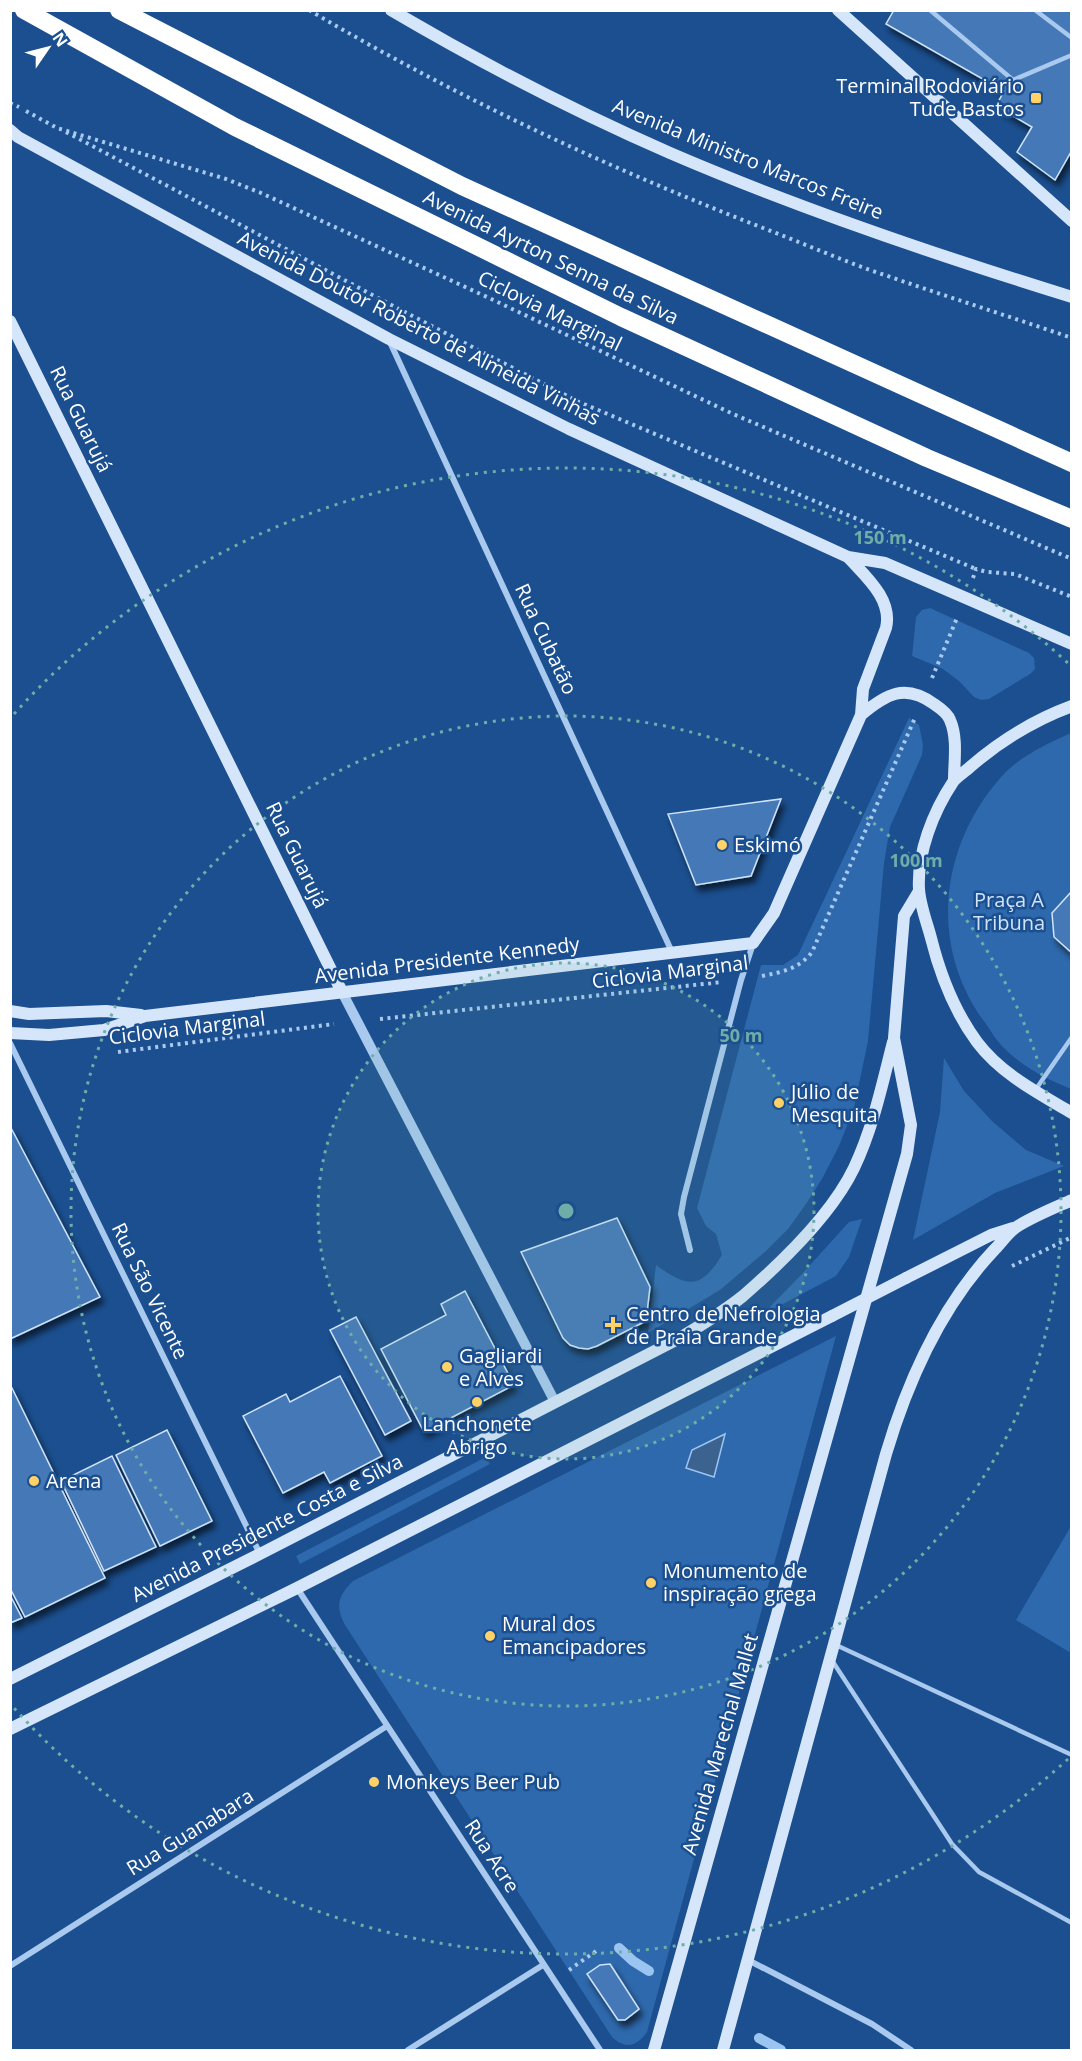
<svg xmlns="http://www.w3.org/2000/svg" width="1082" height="2061" font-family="'Open Sans',sans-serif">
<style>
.green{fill:#2e69ad}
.water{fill:#3c6290;stroke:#9cc4f0;stroke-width:1.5}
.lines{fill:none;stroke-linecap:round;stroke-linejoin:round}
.stream{stroke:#9cc4f0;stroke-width:10}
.building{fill:#4478b7;stroke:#cfe3fa;stroke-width:1.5;filter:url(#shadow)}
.path{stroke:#a9c9ee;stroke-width:4;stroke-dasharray:3 4.5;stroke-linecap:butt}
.service{stroke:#a9c9ee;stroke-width:4.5}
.minor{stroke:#a9c9ee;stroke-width:6}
.tertiary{stroke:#a9c9ee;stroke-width:10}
.secondary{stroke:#d6e6fa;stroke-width:12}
.motorway{stroke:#fff;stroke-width:18}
.secondary-bridge{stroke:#d6e6fa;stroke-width:12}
.ring{fill:none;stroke:#6fada8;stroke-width:3;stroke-dasharray:3 6}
.poi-dot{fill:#ffd166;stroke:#1b4f8f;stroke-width:2}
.labels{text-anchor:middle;stroke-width:5;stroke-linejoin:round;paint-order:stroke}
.poi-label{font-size:20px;fill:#fff;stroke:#1b4f8f;text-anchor:start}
.street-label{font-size:20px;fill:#fff;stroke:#1b4f8f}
.park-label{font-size:20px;fill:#cfe3fa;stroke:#1b4f8f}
.centre{fill:#6fada8;stroke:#1b4f8f;stroke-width:3}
.ring-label{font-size:18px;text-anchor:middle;font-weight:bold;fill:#6fada8;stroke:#1b4f8f;stroke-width:5;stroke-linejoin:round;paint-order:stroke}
</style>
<defs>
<filter id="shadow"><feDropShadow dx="3.5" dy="6" stdDeviation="3" flood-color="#0009"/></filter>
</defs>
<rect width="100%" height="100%" fill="#1b4f8f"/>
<path class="green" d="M930 608 1029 653 1034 658 1035 669 1030 674 989 699 981 700 974 697 959 681 943 669 912 656 916 617 922 610Z
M909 718 919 725 923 745 922 755 890 827 884 863 868 1041 854 1108 839 1146 822 1179 806 1204 788 1229 766 1251 720 1290 648 1333 656 1265C687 1287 700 1291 722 1255L716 1234 706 1226 697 1208 761 965H783L798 955Z
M1071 733V1089C1046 1079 1021 1066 1002 1046 996 1040 991 1031 986 1024 928 947 939 846 1002 776 1019 757 1048 743 1071 733Z
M944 1058 964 1091 992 1121 1026 1150 1064 1166 995 1193 913 1240 940 1112Z
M862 1219 849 1257 836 1276 762 1315 801 1275 849 1222Z
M836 1336 647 2032C637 2046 626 2050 612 2037L345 1625C335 1606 338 1596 353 1581Z
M486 1457 490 1464 300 1564 296 1556Z
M1071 1526V1653L1016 1620Z"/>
<path class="water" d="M725 1434 714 1477 686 1468 692 1450Z"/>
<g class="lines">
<path class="stream" d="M619 1948 633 1961 649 1971
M759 2038 781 2050"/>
</g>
<path class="building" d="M894 10H1072V150L1055 180 1017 152 1032 127 996 106 1004 91 886 24Z
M781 799 751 876 696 885 668 814Z
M1072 891V953L1054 937 1052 913Z
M10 1126 100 1297 10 1339Z
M617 1218 650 1287 646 1321 597 1346 588 1349 579 1348 570 1345 563 1338 521 1252Z
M465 1291 514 1385 424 1432 381 1349 446 1315 441 1304Z
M356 1317 411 1421 385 1435 330 1330Z
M340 1376 382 1456 330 1483 324 1472 283 1493 243 1416 286 1394 290 1402Z
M10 1384 105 1578 25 1617 10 1588Z
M167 1430 212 1521 160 1546 116 1455Z
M112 1456 156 1547 104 1571 61 1481Z
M10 1595 22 1618 10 1623Z
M610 1964 639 2009 625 2020H618L587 1974 600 1965Z"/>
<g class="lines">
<path class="path" d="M309 10C456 97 604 166 763 228 800 242 836 258 873 271 939 294 1005 315 1072 338
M10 103 19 107
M26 111 57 128 226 179 261 193 487 297 733 414 1072 559
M66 132 395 307 579 402 976 569
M973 578 976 569 987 572 1015 574 1072 597
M932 678 957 618
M762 976C782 972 799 969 812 952L915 718
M380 1019 722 982
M118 1052 334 1024
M1012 1266 1072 1237
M569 1970 599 1949"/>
<path class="service" d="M930 10 1013 80 1072 55
M1035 10 1072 38
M1036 1089 1072 1037
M836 1645 1072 1755
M833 1662 952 1844 979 1872 1072 1923"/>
<path class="minor" d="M389 340 672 952
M10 1043 260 1554
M690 1250 681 1214 684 1197 741 980 753 944
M297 1588 600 2050
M748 1960 872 2024 911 2050
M10 1966 387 1726
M408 2050 543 1965"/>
<path class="tertiary" d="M342 992 555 1402"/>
<path class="secondary" d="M391 10C481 63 574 111 670 153 800 209 936 255 1072 297
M838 10 1072 221
M10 130 18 137 389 339 569 429 848 557 885 563 1072 644
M10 321 342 992
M1072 706C1034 720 1000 741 970 767 965 772 957 776 953 782 933 812 917 853 919 889 920 905 927 923 931 938 940 974 955 1012 977 1042 1001 1074 1038 1093 1072 1113
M861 715C886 694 905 683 934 704 940 708 948 714 950 720 958 738 954 762 954 780
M10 1011 29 1014 106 1011 141 1015
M10 1033 49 1035 104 1030 145 1016 753 943 774 913 861 715 863 689 886 628C893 599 865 576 848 557
M906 1278 991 1235 1013 1228
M10 1679 260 1554 678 1339C700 1326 723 1312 743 1296 781 1263 832 1214 854 1168 873 1128 882 1085 893 1042
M10 1729 297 1588 832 1316
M654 2050 907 1154 911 1125 894 1038 904 916 919 891
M723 2050 886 1454C908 1380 941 1306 995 1249 1002 1242 1009 1231 1018 1226 1034 1216 1054 1208 1072 1200"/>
<path class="motorway" d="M24 10 235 127 621 317 927 458 1072 519
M119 10 462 186 1072 463"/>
<path class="secondary-bridge" d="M832 1316 906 1278"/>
</g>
<circle cx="566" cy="1211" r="248" fill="#6fada8" fill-opacity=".12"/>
<g class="ring">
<circle cx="566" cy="1211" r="248"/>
<circle cx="566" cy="1211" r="495"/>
<path d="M1068 1759A743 743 0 0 1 14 1708M14 714A743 743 0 0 1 1068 663"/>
</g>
<g class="poi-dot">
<rect x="1030" y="92" width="12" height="12" rx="3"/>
<circle cx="722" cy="845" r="6"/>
<circle cx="779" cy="1103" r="6"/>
<path d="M610 1316h6v6h6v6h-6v6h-6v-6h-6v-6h6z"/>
<circle cx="447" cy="1367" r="6"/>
<circle cx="477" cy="1402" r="6"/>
<circle cx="34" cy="1481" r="6"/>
<circle cx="651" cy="1583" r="6"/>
<circle cx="490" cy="1636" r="6"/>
<circle cx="374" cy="1782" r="6"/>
</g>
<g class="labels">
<g class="poi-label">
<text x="1024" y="93" text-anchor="end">Terminal Rodoviário<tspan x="1024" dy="23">Tude Bastos</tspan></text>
<text x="734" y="852">Eskimó</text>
<text x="791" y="1099">Júlio de<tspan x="791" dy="23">Mesquita</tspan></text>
<text x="626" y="1321">Centro de Nefrologia<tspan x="626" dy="23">de Praia Grande</tspan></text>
<text x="459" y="1363">Gagliardi<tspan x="459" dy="23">e Alves</tspan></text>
<text x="477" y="1431" text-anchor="middle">Lanchonete<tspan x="477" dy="23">Abrigo</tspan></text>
<text x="46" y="1488">Arena</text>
<text x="663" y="1578">Monumento de<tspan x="663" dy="23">inspiração grega</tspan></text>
<text x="502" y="1631">Mural dos<tspan x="502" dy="23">Emancipadores</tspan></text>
<text x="386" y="1789">Monkeys Beer Pub</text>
</g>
<g class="street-label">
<text transform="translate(748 159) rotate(22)" y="7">Avenida Ministro Marcos Freire</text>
<text transform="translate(551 257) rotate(26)" y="7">Avenida Ayrton Senna da Silva</text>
<text transform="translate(550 311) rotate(26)" y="7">Ciclovia Marginal</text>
<text transform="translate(419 328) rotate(27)" y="7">Avenida Doutor Roberto de Almeida Vinhas</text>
<text transform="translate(81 419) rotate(64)" y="7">Rua Guarujá</text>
<text transform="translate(546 639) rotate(65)" y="7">Rua Cubatão</text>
<text transform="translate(297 855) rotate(64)" y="7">Rua Guarujá</text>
<text transform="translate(447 960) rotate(-7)" y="7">Avenida Presidente Kennedy</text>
<text transform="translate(670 972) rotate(-7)" y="7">Ciclovia Marginal</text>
<text transform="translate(187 1028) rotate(-7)" y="7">Ciclovia Marginal</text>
<text transform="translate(150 1291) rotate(64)" y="7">Rua São Vicente</text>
<text transform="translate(267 1528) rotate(-27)" y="7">Avenida Presidente Costa e Silva</text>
<text transform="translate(720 1744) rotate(-74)" y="7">Avenida Marechal Mallet</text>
<text transform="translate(190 1832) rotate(-32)" y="7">Rua Guanabara</text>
<text transform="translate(492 1856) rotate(57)" y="7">Rua Acre</text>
</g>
<g class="park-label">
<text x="1009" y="907">Praça A<tspan x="1009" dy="23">Tribuna</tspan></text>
</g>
</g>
<circle cx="566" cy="1211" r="9" class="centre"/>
<g class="ring-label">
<text x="880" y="544">150 m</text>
<text x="916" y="867">100 m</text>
<text x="741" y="1042">50 m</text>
</g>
<rect width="1082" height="2061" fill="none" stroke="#ffffff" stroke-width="24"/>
<g transform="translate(48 48) rotate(55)" stroke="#1b4f8f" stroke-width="4.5" paint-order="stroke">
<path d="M0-4.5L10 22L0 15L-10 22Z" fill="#ffffff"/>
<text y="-9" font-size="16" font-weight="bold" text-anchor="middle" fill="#ffffff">N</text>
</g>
</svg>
